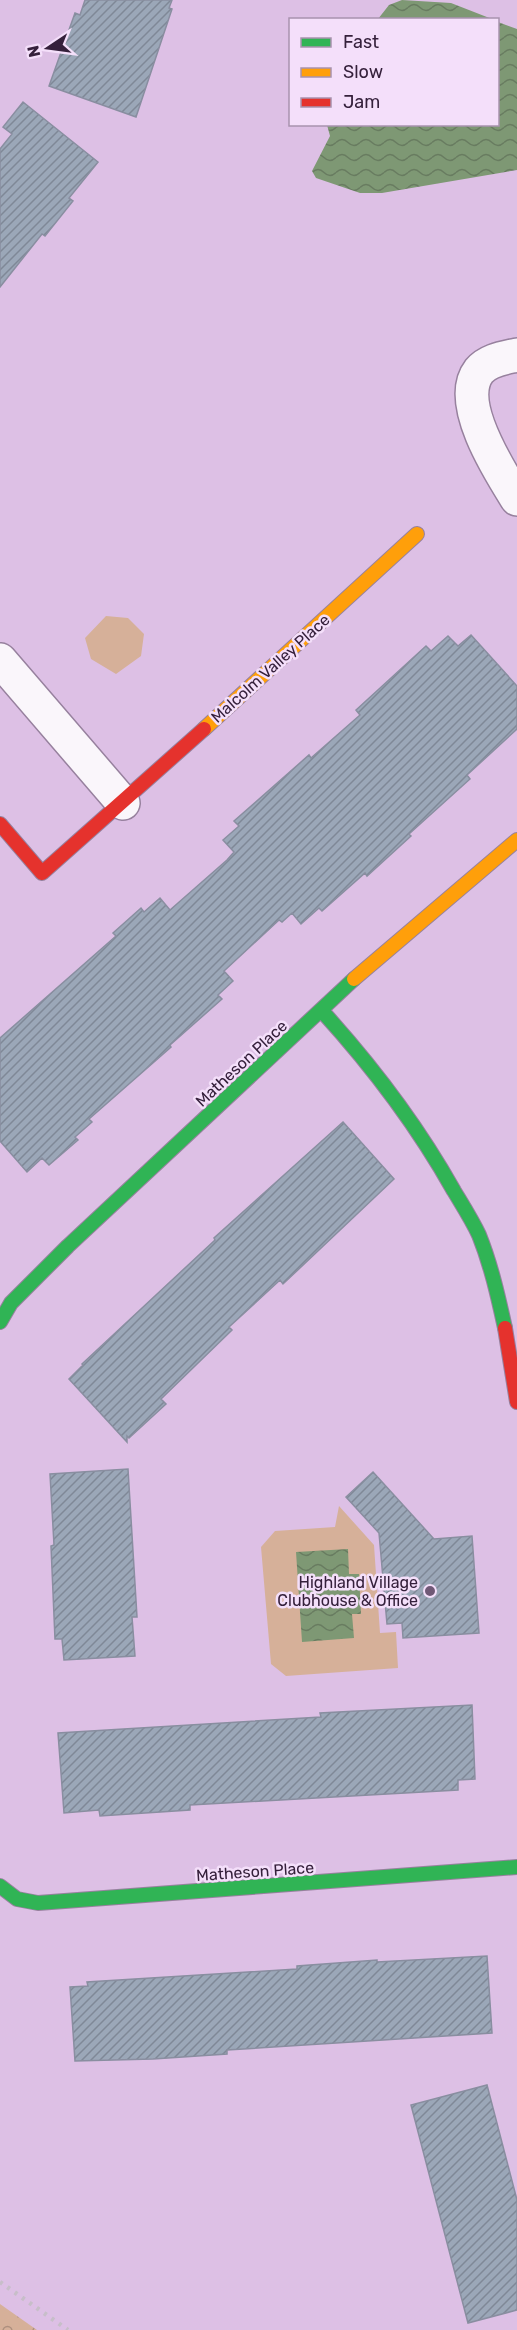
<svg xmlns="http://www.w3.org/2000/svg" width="517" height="2330" font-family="Rubik,sans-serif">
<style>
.forest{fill:url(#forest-crowns)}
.park{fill:#d6b099}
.water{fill:url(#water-waves)}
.building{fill:url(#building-hatch);stroke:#898ea0;stroke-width:1.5}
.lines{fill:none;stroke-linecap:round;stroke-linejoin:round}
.street-casing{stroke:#97819e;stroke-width:36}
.fast-casing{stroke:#97819e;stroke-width:16}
.slow-casing{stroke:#97819e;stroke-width:16}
.jam-casing{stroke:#97819e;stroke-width:16}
.street{stroke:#faf6fb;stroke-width:33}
.fast{stroke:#30b455;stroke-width:14}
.slow{stroke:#ff9f0a;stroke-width:14}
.jam{stroke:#e5322d;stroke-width:14}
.rail{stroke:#c7bec9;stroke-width:4.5;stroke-dasharray:3 6;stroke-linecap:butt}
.poi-dot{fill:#705876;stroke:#f4dffa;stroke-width:2}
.labels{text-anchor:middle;stroke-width:5;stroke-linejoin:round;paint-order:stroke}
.street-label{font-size:16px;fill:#35203b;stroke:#f4dffa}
.poi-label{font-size:16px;fill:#35203b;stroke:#f4dffa;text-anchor:end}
</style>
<defs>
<pattern id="forest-crowns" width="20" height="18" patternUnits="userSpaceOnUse" patternTransform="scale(1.5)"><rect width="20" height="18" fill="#d6b099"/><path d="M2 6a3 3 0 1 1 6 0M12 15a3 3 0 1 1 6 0" fill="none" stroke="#ae8f7e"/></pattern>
<pattern id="water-waves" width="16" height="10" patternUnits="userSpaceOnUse" patternTransform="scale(1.5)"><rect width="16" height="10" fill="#7e9874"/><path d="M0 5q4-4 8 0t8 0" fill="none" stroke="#687c60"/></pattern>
<pattern id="building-hatch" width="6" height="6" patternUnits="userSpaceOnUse" patternTransform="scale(1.5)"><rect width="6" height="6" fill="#9ba7b8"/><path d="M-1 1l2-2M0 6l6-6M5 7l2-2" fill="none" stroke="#7f8897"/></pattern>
</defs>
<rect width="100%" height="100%" fill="#ddc0e5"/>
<path class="forest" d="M0 2304 37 2330H0Z"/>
<path class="park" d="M106 616 128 618 144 634 141 656 116 674 91 659 85 638Z
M339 1506 374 1545 380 1633 396 1632 398 1668 286 1676 271 1664 261 1547 275 1531 335 1527Z"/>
<path class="water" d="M402 0 451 3 492 19H378L389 5Z
M498 22 517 29V170L382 193H360L316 178 312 171 330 136 327 125 498 124Z
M348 1549 349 1574H359L361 1614H352L354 1638 302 1642 296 1552Z"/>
<path class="building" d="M85 0H172L169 8 172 9 136 117 49 86 75 13 80 15Z
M23 102 98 162 69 198 73 201 45 236 42 234 0 287V149L12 134 3 127Z
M471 635 517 686V729L467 775 470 779 409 834 411 836 367 876 365 873 322 911 319 908 301 924 292 913 282 922 279 920 224 971 233 981 218 995 222 999 170 1045 171 1047 89 1119 92 1122 75 1137 78 1140 49 1165 42 1158 27 1172 0 1141V1038L116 936 113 933 141 908 144 912 160 898 170 910 227 860 234 852 223 840 239 826 234 821 309 755 311 758 360 715 356 710 426 646 431 651 448 636 458 646Z
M343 1122 394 1179 283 1284 280 1280 229 1327 232 1330 161 1399 166 1404 129 1438 127 1436V1442L69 1379 83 1365 82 1364 215 1240 214 1238Z
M128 1469 137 1617H132L135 1656 64 1660 62 1639H55L51 1546 54 1545 50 1474Z
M373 1472 434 1539 472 1536 479 1633 403 1638 402 1623 387 1624 379 1533 346 1497Z
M472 1705 475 1779 458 1780V1790L190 1805V1810L100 1816 99 1810 64 1813 58 1733 321 1717 320 1713Z
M487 1956 492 2033 227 2050V2054L153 2059 75 2061 70 1987 88 1986 87 1982 297 1969V1966L377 1960V1962Z
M487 2085 517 2200V2310L468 2323 411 2105Z"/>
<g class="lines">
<g class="street-casing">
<path id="street" d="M517 355C504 358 488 360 479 371 455 402 500 472 517 499
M0 660 123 803"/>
</g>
<g class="fast-casing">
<path id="fast" d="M322 1011C373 1067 417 1125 454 1191 463 1206 472 1220 479 1235 491 1265 498 1296 505 1328
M0 1322 11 1303 68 1246 354 979
M0 1886 17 1899 38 1903 517 1867"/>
</g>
<g class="slow-casing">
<path id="slow" d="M204 729 417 534
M354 979 517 840"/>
</g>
<g class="jam-casing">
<path id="jam" d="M0 824 42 873 204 729
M505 1328 517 1402"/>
</g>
<use href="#street" class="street"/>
<use href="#fast" class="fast"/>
<use href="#slow" class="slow"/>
<use href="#jam" class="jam"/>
<path class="rail" d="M0 2282 68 2330"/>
</g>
<circle class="poi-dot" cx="430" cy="1591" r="6"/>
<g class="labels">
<g class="street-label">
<text transform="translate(270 668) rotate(-42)" y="6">Malcolm Valley Place</text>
<text transform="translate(241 1063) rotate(-43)" y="6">Matheson Place</text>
<text transform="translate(255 1871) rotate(-4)" y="6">Matheson Place</text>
</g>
<g class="poi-label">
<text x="418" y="1588">Highland Village<tspan x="418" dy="18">Clubhouse &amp; Office</tspan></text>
</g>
</g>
<rect x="289" y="18" width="210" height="108" fill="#f4dffa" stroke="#a893ae" stroke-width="1.5"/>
<rect x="301" y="38" width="30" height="9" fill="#30b455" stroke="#a893ae" stroke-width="1.5"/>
<text x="343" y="48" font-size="18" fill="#35203b">Fast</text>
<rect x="301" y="68" width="30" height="9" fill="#ff9f0a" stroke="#a893ae" stroke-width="1.5"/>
<text x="343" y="78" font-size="18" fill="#35203b">Slow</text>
<rect x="301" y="98" width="30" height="9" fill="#e5322d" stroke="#a893ae" stroke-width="1.5"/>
<text x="343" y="108" font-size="18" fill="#35203b">Jam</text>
<g transform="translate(48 48) rotate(257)" stroke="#f4dffa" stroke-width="4.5" paint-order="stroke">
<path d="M0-4.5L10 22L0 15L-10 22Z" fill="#35203b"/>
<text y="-9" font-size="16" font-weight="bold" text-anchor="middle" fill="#35203b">N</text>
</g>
</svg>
